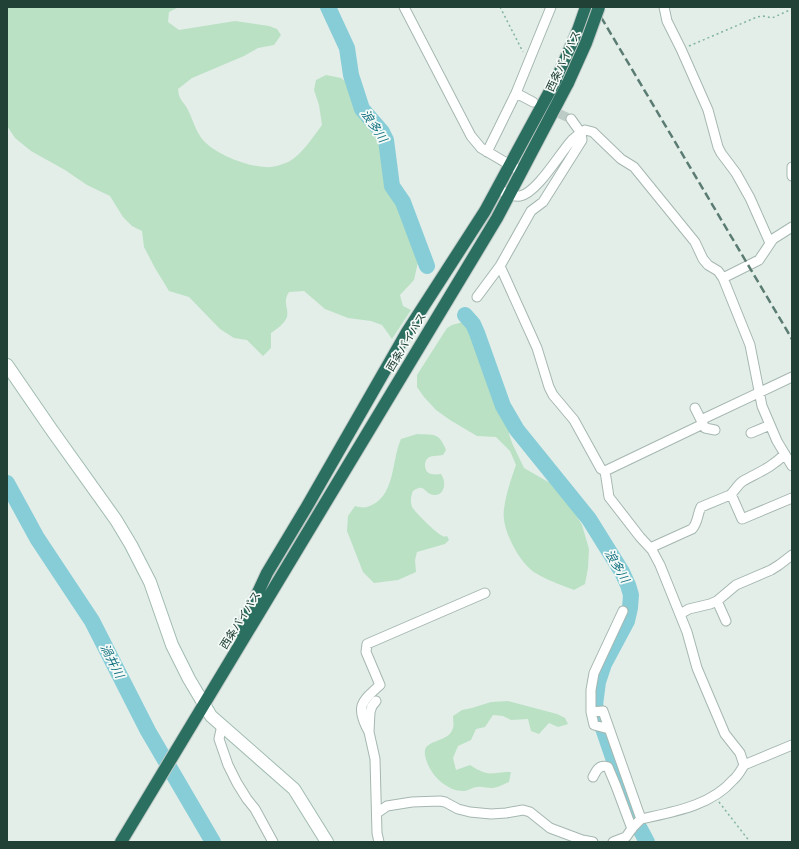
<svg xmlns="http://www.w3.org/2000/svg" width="799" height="849" font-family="'Space Grotesk','Noto Sans JP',sans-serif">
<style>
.green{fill:#bae1c3}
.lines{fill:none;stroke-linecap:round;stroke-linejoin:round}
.river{stroke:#87cdd7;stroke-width:16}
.street-tunnel{stroke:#bccbc5;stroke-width:9;stroke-dasharray:9 4.5;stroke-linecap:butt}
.street-casing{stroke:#a5b7b0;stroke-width:11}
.secondary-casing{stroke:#a0bbb0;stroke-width:14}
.highway-casing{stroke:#c1cac7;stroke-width:14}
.path{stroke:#81b4a2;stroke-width:1.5;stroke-dasharray:2 3;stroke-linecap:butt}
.street{stroke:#fff;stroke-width:9}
.secondary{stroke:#fff;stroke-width:12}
.highway{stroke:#2a6f5f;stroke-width:12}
.rail{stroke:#5b7c72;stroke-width:2.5;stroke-dasharray:8 4;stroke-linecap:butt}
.highway-bridge-casing{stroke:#c1cac7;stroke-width:14;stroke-linecap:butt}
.highway-bridge{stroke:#2a6f5f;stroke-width:12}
.labels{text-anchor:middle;stroke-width:3.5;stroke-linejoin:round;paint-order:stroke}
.street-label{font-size:11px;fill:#214137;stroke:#f4faf7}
.water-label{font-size:12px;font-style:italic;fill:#167382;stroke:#f4faf7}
</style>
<rect width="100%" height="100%" fill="#e3eee9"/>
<path class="green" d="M7 7H179L169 12 168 22 179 30 235 21 269 26 277 29 281 35 274 45 258 48 244 56 192 78 178 89C179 101 183 100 188 110 193 120 196 132 203 140 215 154 248 167 266 167 272 168 285 164 290 161 303 153 313 137 322 125L319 105 314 90 316 80 326 75 341 78 349 84 353 97 360 115 381 137 386 151V170L389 187 399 203 418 254V262L414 280 400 295 403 306 411 310 392 339 382 325 371 321 348 318 325 309 304 291 289 292C282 303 289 307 287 317 284 324 277 329 271 333V348L263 356 247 340 234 338 220 329 189 297 169 291 155 268 144 247 142 231 132 226 123 217 110 196 87 185 65 170 31 151 15 138 7 126Z
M463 322 477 324C494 346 496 376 506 402 509 407 512 413 515 418L509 434 512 443 524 468 550 483 570 505 582 525 589 549 588 568 585 584 574 590C562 585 537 577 528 567 516 555 501 527 504 509 506 494 511 479 516 465L510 451 496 437 477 436 450 420 436 410 424 397 417 387V375L447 328 452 325Z
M417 434C434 435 439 432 446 450L443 455C438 456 430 455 427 459 425 461 425 464 425 466 426 475 433 475 441 474 448 484 443 499 430 494 427 493 425 489 422 488 418 487 415 490 413 491 411 496 410 501 412 507 415 512 436 533 441 535 444 537 444 537 447 536L449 540 445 544 417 552 415 560 416 572 398 580 374 583 363 572 347 531 348 516 355 506C358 507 364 508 367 507 396 498 391 461 401 439Z
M508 701 557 714 565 718 568 724 558 727 549 723 539 734 531 731 528 719 511 720 503 716 493 715 485 727 476 729 471 740 458 746 453 758 456 770 470 765C490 778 490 772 511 772L509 782C504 784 497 788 492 788 487 788 481 786 477 787 473 787 469 790 465 791 446 792 428 773 425 755 422 738 449 744 453 728 454 725 453 720 453 716L462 710 472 708 491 702Z"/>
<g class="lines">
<path class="river" d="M328 7 347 48 351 75 362 109 382 132 386 140 392 186 403 202 427 266
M465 315 473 324 477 333 503 406 517 430 589 519 622 572 628 585 631 595 630 608 627 621 604 664 598 682 595 705 633 816 647 842
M7 483 37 538 92 621 148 731 213 842"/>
<path class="street-tunnel" d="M547 108 571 119"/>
<g class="street-casing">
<path id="street" d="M404 7 471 136 481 148 515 168
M664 7 667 21 681 49 708 110 718 147 721 153 736 173 750 198 770 243
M516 93 533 102
M487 152 516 93 551 7
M792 167V176
M497 188C504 192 512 197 520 196 537 193 560 153 572 140 576 136 581 133 585 130L593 132 621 159 634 167 695 242 703 259 708 265 718 271 723 278 750 345 762 406 777 441 792 466
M500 266 537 348 549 387 553 395 574 420 601 469 605 471
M723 278 759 260 773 239 792 227
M477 297 500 266 531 211 543 202 582 140 581 133 571 119
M695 408 705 428 715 430
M751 433 770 425
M605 471 609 497 640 537 652 550 660 565 687 632 697 668 725 734 740 753 744 765C741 770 738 776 733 780 711 806 672 812 641 819
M605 471 701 425 703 419 792 377
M731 494 742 519 792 498
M650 548 692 529C698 523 697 515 701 507L730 495C735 491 737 485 743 481 759 472 771 468 785 454
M717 601 726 621
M680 614 689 609 710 604 717 601 736 585 771 570 779 565 792 555
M376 701 372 706 370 712 369 732 375 759 377 833 379 842
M591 712V690L594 673 623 611
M222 725 219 739 228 765 237 783 247 799 255 809 273 842
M609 729 594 725 591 712 603 711 641 819 633 827 626 837 613 842
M369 732C355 707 361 702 380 685L366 652 367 644 485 593
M744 765 792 745
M593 777C596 771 599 764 608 767L616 786 632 829
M377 813 387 806 412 802 440 801 445 802 458 809 470 812 491 814 506 813 523 810 530 812 550 828 582 840 593 842"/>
</g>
<g class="secondary-casing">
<path id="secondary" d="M7 365 51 429 116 520 131 545 150 582 172 645 189 679 211 716 294 789 327 842"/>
</g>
<g class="highway-casing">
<path id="highway" d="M239 633 267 573 306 508 407 332 485 211 558 76 578 30 586 7
M121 842 497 218 568 83"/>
</g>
<path class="path" d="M500 7 523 52
M689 46 757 17 763 16 772 18 792 9
M719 802 750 842"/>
<use href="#street" class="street"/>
<use href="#secondary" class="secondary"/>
<use href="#highway" class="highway"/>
<path class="rail" d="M595 7 792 339"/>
<g class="highway-bridge-casing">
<path id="highway-bridge" d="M568 83 586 43 599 7"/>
</g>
<use href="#highway-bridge" class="highway-bridge"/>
</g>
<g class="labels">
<g class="street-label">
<text transform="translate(563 61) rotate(-65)" y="4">西条バイパス</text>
<text transform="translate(406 342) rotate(-59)" y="4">西条バイパス</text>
<text transform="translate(240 620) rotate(-58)" y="4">西条バイパス</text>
</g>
<g class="water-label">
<text transform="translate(374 126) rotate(57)" y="4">浪多川</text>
<text transform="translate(617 566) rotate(60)" y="4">浪多川</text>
<text transform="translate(112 661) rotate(63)" y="4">渦井川</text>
</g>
</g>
<rect width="799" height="849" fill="none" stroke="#214137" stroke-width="16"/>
</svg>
